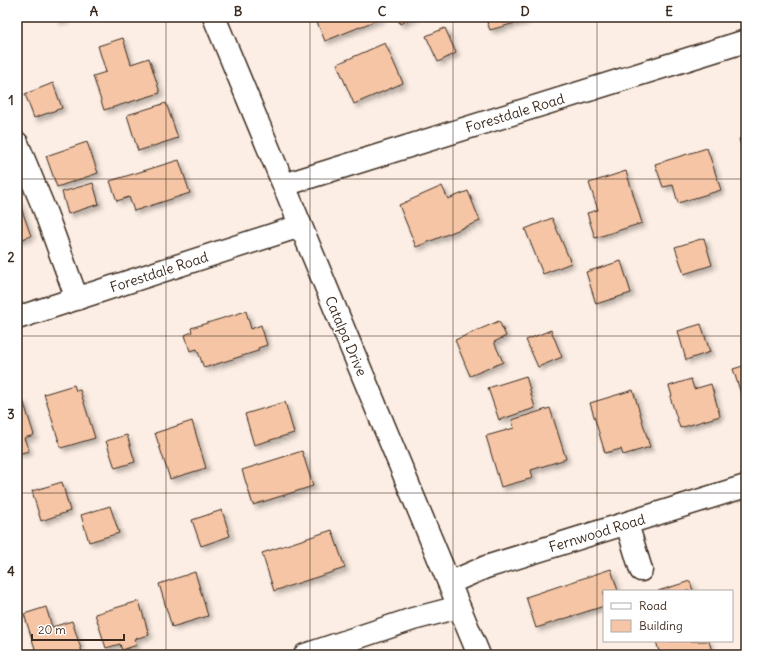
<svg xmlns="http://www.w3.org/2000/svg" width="763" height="672" font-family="Delius,sans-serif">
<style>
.building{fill:#f5c5a5;stroke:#3b2a1e;filter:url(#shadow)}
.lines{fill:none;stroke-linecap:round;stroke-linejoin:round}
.minor-casing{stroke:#3b2a1e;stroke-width:25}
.minor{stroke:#fff;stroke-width:22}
.grid{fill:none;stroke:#3b2a1e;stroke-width:1;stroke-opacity:0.55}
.labels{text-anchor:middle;stroke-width:3.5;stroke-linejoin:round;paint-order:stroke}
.street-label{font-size:14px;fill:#3b2a1e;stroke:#fff}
.neatline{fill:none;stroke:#3b2a1e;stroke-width:1.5}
.grid-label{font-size:13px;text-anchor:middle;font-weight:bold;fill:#3b2a1e}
</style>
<defs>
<filter id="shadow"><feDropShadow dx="3.5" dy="3.5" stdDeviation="2" flood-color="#0004"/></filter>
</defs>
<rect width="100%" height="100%" fill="#fceee4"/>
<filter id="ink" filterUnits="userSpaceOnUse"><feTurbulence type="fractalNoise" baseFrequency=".025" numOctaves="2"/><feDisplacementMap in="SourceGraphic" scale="8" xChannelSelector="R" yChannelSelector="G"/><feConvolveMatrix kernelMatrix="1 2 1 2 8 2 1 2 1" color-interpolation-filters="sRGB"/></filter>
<g filter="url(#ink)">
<path class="building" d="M56 17H69L57 21Z
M315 17H381L382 18 325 41Z
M397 17H416L400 24Z
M485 17H525L526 20 490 30Z
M445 28 456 53 438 62 426 36Z
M123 38 131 64 149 58 160 93 104 110 93 76 106 72 98 46Z
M385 43 403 83 354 104 337 64Z
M53 83 62 108 34 118 25 94Z
M166 103 178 138 138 151 127 115Z
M746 137V162L739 139Z
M87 142 98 173 57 187 46 156Z
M707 148 721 190 678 203 673 185 663 187 655 164Z
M179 160 190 193 134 211 129 197 117 201 110 181Z
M626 171 642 223 595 238 587 213 598 210 589 183Z
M93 183 99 204 68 214 62 192Z
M442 186 448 199 468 191 480 221 416 247 399 205Z
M18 199 31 236 17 241V200Z
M552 218 571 263 543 274 525 229Z
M746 233V246L742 234Z
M704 238 712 265 684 274 675 247Z
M621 261 631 293 596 304 586 272Z
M246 311 251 329 261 325 267 345 258 348V351L204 368 197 349 190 351 185 335 192 332 191 328Z
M499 321 506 336 494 342 503 362 470 376 455 340Z
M701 324 710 352 686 360 678 331Z
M551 330 562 357 538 367 526 340Z
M746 338V354L742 339Z
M746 365V409L733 369Z
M526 376 535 408 499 420 488 388Z
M691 379 694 389 711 384 720 416 680 428 670 397 672 396 669 386Z
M74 385 76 391 80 390 95 438 61 448 44 394Z
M633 390 650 447 623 455 621 449 605 453 590 403Z
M23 400 34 435 24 438 29 451 17 454V402Z
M285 402 294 433 254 445 245 414Z
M550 408 566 459 531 470 533 478 501 487 486 436 514 428 512 420Z
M192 421 206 468 170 479 155 433Z
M127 435 135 462 115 468 106 441Z
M302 451 313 486 253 505 242 470Z
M62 482 70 511 41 521 32 491Z
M110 506 119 533 89 542 81 515Z
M222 510 230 536 201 546 192 520Z
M332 530 345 568 274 591 262 553Z
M611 569 618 591H604V606L536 628 526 597Z
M195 572 208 616 172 627 159 584Z
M690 581 693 591H658Z
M139 601 149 635 134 639 137 645 122 650 120 644 106 648 95 614Z
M46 607 52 627 72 621 83 655H37L24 614Z
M656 641H709L713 655H660Z"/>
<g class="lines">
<g class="minor-casing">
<path id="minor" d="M214 17 479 655
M17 143 45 211 77 299
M284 185 746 41
M17 318 300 226
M627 524 641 570
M449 583 486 567 746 486
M305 655 413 619 459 607"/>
</g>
<use href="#minor" class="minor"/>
</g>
</g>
<path class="grid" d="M166 17V655M310 17V655M453 17V655M597 17V655M17 179H746M17 336H746M17 493H746"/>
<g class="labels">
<g class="street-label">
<text transform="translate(515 113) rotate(-17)" y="5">Forestdale Road</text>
<text transform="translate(159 272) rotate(-18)" y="5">Forestdale Road</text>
<text transform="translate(346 336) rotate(67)" y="5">Catalpa Drive</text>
<text transform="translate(597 533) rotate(-17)" y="5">Fernwood Road</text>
</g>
</g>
<rect width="763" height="672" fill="none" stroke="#fff" stroke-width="44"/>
<rect x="603" y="590" width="130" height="52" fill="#ffffff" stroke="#b1aaa5"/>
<rect x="611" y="603" width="20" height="6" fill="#ffffff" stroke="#b1aaa5"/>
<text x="639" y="610" font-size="12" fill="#3b2a1e">Road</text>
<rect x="611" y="620" width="20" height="12" fill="#f5c5a5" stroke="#b1aaa5"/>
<text x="639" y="630" font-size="12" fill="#3b2a1e">Building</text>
<path d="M32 634v6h92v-6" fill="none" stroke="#3b2a1e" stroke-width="2"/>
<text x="38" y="634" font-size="12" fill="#3b2a1e" stroke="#ffffff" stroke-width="3" paint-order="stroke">20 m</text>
<rect x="22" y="22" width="719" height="628" class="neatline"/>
<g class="grid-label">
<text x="94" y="16">A</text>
<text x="238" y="16">B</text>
<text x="382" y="16">C</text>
<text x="525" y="16">D</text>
<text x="669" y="16">E</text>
<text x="11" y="105">1</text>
<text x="11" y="262">2</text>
<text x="11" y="419">3</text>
<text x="11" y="576">4</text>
</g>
</svg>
